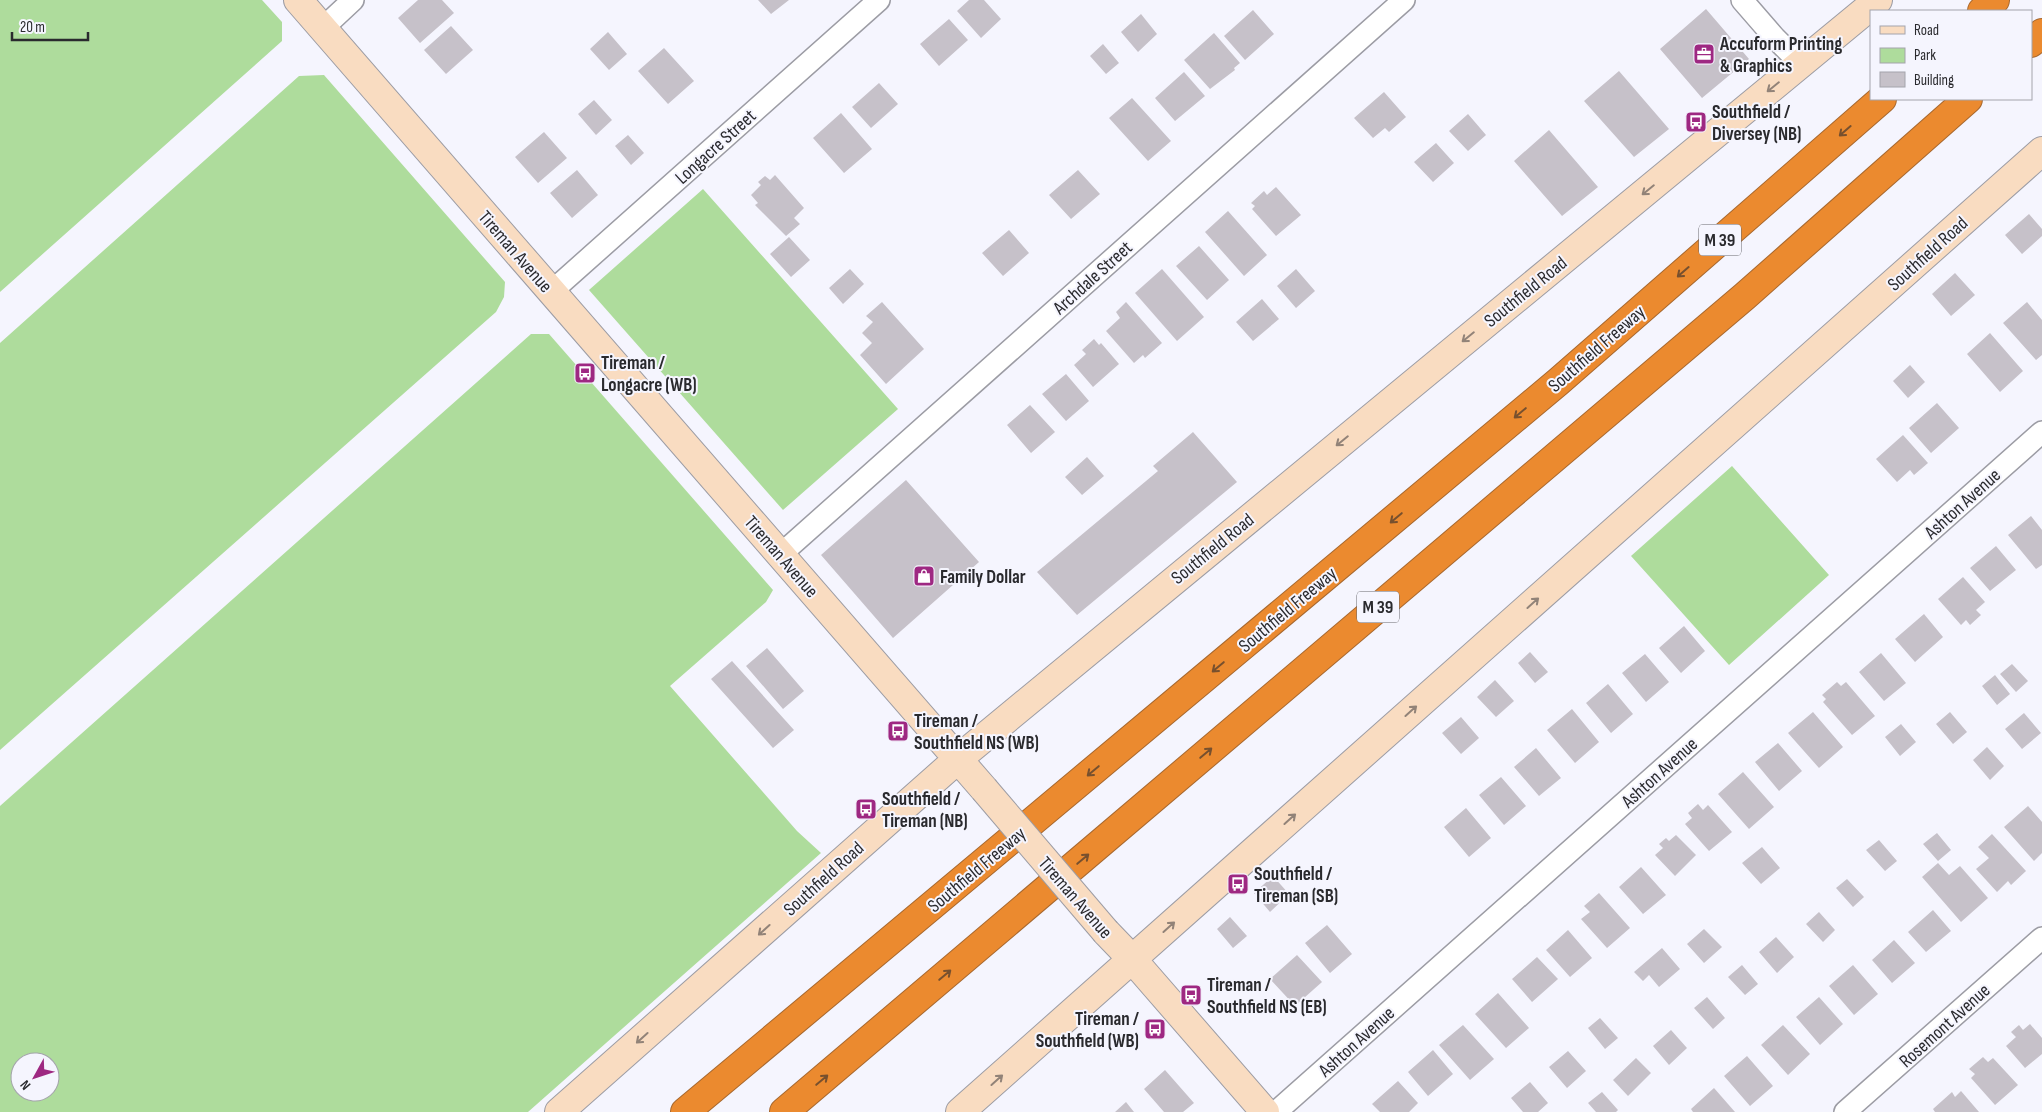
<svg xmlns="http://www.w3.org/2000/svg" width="2042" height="1112" font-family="'Sofia Sans Condensed',sans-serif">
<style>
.green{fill:#aedc9c;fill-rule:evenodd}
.building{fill:#c6c1c9}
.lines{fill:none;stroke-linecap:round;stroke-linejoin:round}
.street-casing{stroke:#9c9ca4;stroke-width:24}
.secondary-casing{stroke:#9c9ca4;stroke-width:30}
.highway-casing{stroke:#a7682f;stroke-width:30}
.street{stroke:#fff;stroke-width:21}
.secondary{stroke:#f9dcc1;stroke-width:28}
.highway{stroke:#eb8a2f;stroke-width:28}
.secondary-bridge-casing{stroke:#9c9ca4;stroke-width:30;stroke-linecap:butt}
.secondary-bridge{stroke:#f9dcc1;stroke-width:28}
.oneway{stroke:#928378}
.oneway2{stroke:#77502e}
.labels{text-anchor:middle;stroke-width:4;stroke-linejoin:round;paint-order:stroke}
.shield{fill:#f5f5fe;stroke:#67676c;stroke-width:1}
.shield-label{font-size:18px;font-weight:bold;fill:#2a2a2e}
.poi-label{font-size:19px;font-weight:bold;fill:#2a2a2e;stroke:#f5f5fe;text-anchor:start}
.street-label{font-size:19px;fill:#2a2a2e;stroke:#f5f5fe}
</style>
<rect width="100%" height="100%" fill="#f5f5fe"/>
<path class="green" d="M0 0H262L282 22V41L0 292Z
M324 75 505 282 504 297 496 312 0 750V343L299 76Z
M703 189 898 409 783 510 589 290Z
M531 334H549L773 590 766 602 670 686 797 831 821 853 528 1112H0V806ZM20 1062H50V1092H20Z
M1732 466 1829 575 1729 665 1631 556Z"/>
<path class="building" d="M418 0H442L454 13 420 43 398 18Z
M758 0H789L771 14Z
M969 0H984L1001 19 981 38 957 11Z
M1706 9 1749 59 1702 98 1660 49Z
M1253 10 1274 34 1245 60 1224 36Z
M1141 14 1157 34 1138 52 1121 32Z
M949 19 968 40 939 66 920 44Z
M451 26 473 50 446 74 424 50Z
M608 32 627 54 609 70 590 49Z
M1214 33 1240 63 1234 68 1235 70 1210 89 1184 60Z
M1103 44 1119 63 1106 74 1090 56Z
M664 48 694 81 668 104 638 71Z
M1619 71 1669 129 1634 157 1584 101Z
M1184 72 1205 96 1175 121 1155 98Z
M879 83 898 104 871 128 852 107Z
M1384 92 1406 117 1389 132 1385 128 1373 138 1354 118Z
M1132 98 1171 141 1148 161 1109 118Z
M594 100 612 120 596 135 578 114Z
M841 113 872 149 844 173 813 138Z
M1468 114 1486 135 1468 151 1449 131Z
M1549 130 1598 187 1562 216 1514 161Z
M544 132 567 158 538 183 515 157Z
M628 135 644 153 631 165 615 146Z
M1436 143 1454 163 1433 182 1414 162Z
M577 170 598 195 572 218 550 193Z
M1078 170 1100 194 1071 219 1049 195Z
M775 175 804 208 794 218 800 224 786 236 755 205 758 203 751 195 761 185 758 182 765 176 770 180Z
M1276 187 1301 215 1276 236 1252 209 1255 206 1251 203 1264 191 1267 195Z
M1228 211 1267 255 1244 276 1205 232Z
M2029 214 2042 229V236L2022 254 2005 235Z
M1009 230 1029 253 1003 276 982 253Z
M789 237 810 260 791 277 770 254Z
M1199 246 1229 280 1207 300 1176 266Z
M850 269 864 284 843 304 829 288Z
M1162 269 1204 317 1177 341 1135 293Z
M1296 269 1315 291 1296 308 1277 286Z
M1955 273 1975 295 1951 316 1932 294Z
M1262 299 1279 319 1253 341 1236 322Z
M882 302 924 349 886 384 860 355 872 343 862 333 873 322 866 316Z
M1126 302 1162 343 1145 358 1143 355 1134 363 1106 331 1120 318 1116 312Z
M2027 302 2042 320V355L2036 360 2003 323Z
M1990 333 2023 371 2000 392 1967 354Z
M1094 339 1099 345 1101 343 1119 364 1093 387 1074 365 1086 354 1082 350Z
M1910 365 1925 382 1908 398 1893 381Z
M1066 374 1089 401 1066 421 1042 394Z
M1937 403 1959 428 1931 453 1909 428Z
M1030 405 1055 432 1031 453 1007 425Z
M1193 432 1237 482 1077 615 1037 572 1158 471 1153 466Z
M1903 435 1928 463 1914 475 1910 470 1897 482 1876 459Z
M1087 457 1104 476 1082 495 1065 477Z
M906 480 979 562 893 638 821 555Z
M2031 516 2042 530V565L2036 569 2008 535Z
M1996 546 2016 570 1990 591 1970 568Z
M1963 577 1985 602 1976 610 1981 615 1970 625 1966 620 1961 625 1938 599Z
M1924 614 1943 637 1915 662 1895 639Z
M1684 626 1705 651 1681 673 1659 648Z
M767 648 804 691 783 709 746 666Z
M1530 652 1548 672 1535 683 1518 663Z
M1881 653 1906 683 1884 701 1859 672Z
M1645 654 1669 682 1646 702 1622 673Z
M732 661 794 730 773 748 711 679Z
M2012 664 2028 681 2016 692 2000 674Z
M1995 675 2010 694 1997 705 1982 686Z
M1495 680 1514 701 1496 717 1477 697Z
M1837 682 1841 686 1846 682 1875 716 1852 735 1823 702 1826 699 1822 695Z
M1608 684 1633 714 1611 733 1586 703Z
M1572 709 1599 742 1575 763 1547 730Z
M1813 712 1843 747 1819 768 1788 733Z
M1950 712 1967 732 1953 744 1936 724Z
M2024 713 2041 733 2022 749 2005 729Z
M1461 717 1479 738 1461 754 1442 733Z
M1901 724 1916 742 1900 756 1885 737Z
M1778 743 1802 771 1779 791 1755 762Z
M1987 747 2004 766 1990 780 1973 760Z
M1536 748 1561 778 1539 796 1514 767Z
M1743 772 1774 807 1749 829 1718 794Z
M1501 777 1526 806 1504 825 1479 795Z
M1698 804 1703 810 1708 805 1732 832 1709 851 1685 824 1692 818 1688 813Z
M2028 806 2042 822V853L2034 861 2004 827Z
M1466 808 1491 838 1469 857 1444 827Z
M1937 833 1951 850 1938 861 1923 844Z
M1992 834 2026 871 2011 885 2008 881 1997 892 1976 869 1989 858 1978 847Z
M1676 835 1696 855 1675 876 1655 855 1663 848 1659 844 1666 838 1669 841Z
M1879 840 1897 861 1885 871 1866 850Z
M1762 847 1780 868 1761 884 1742 863Z
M1938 863 1949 875 1960 866 1988 898 1961 922 1922 877Z
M1641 867 1666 895 1643 914 1619 887Z
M1273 876 1289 894 1270 912 1254 893Z
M1847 879 1864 897 1853 907 1836 888Z
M1599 893 1630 928 1607 948 1581 919 1590 912 1584 906Z
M1933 910 1951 931 1926 952 1908 932Z
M1819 912 1835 930 1823 942 1806 924Z
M1230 917 1247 936 1233 948 1217 929Z
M1327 925 1352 954 1330 973 1305 943Z
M1704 929 1722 947 1704 963 1687 944Z
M1568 930 1592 958 1570 977 1546 950Z
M1776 937 1794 957 1777 973 1759 952Z
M1894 940 1915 963 1892 983 1872 960Z
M1662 948 1680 969 1659 987 1649 975 1643 981 1634 972Z
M1297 955 1322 982 1295 1006 1270 979Z
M1537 957 1558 979 1532 1002 1512 979Z
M1742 965 1758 984 1745 995 1728 977Z
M1853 965 1878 994 1854 1015 1829 986Z
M1498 993 1529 1028 1506 1048 1475 1014Z
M1707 997 1725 1018 1713 1029 1694 1008Z
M1819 997 1843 1024 1820 1045 1796 1017Z
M1600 1018 1618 1038 1605 1049 1588 1028Z
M2030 1024 2042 1038V1054L2025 1068 2006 1046 2016 1037 2011 1032 2019 1025 2023 1030Z
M1463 1025 1494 1059 1470 1080 1439 1045Z
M1783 1025 1810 1054 1788 1075 1761 1045Z
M1671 1030 1687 1048 1669 1065 1653 1046Z
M1433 1050 1453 1074 1428 1096 1408 1072Z
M1568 1051 1586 1071 1567 1088 1549 1067Z
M1747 1056 1773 1086 1750 1106 1724 1076Z
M1983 1057 1988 1062 1993 1058 2018 1085 1995 1105 1971 1078 1975 1074 1969 1069Z
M1636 1058 1651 1073 1628 1096 1613 1080Z
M1165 1070 1194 1103 1183 1112H1164L1144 1089Z
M1398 1081 1418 1103 1409 1112H1380L1372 1104Z
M1530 1082 1548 1103 1538 1112H1523L1511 1098Z
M1714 1088 1735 1112H1693L1691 1109Z
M1961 1091 1979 1112H1935L1933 1109 1952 1092 1955 1097Z
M1602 1092 1618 1110 1616 1112H1596L1588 1103Z
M1126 1102 1134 1112H1115Z"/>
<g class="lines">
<g class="street-casing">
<path id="street" d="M1742 0 1775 38 1801 64
M323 28 353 0
M551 292 879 0
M780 555 1404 0
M1276 1112 2042 432
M1845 1112 2042 938"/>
</g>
<g class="secondary-casing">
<path id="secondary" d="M298 0 984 789
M1106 932 1132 959 1265 1112
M559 1112 958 759 1878 0
M960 1112 2042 151"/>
</g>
<g class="highway-casing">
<path id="highway" d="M1982 11 1995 0
M2031 43 2042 33
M685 1112 1558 382 1882 99
M784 1112 1745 296 1968 99"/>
</g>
<use href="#street" class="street"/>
<use href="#secondary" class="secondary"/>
<use href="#highway" class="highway"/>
<g class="secondary-bridge-casing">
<path id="secondary-bridge" d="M984 789 1106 932"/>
</g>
<use href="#secondary-bridge" class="secondary-bridge"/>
</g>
<defs><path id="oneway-shaft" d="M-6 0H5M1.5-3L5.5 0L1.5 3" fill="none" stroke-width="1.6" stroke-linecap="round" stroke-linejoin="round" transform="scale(1.25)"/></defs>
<g class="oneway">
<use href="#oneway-shaft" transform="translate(1773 87) rotate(141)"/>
<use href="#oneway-shaft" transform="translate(1648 190) rotate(141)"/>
<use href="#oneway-shaft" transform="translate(1468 337) rotate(141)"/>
<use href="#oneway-shaft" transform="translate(1342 441) rotate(141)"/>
<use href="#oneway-shaft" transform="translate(1533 603) rotate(-42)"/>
<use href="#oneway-shaft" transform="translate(1411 711) rotate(-42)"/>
<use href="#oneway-shaft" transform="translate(1290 819) rotate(-42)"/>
<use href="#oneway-shaft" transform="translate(1169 927) rotate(-42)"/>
<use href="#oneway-shaft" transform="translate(764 930) rotate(138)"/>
<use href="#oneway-shaft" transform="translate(642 1038) rotate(138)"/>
<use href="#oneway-shaft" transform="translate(997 1080) rotate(-42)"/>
</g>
<g class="oneway2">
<use href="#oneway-shaft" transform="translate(1845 131) rotate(139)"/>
<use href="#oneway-shaft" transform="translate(1683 272) rotate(139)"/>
<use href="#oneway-shaft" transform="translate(1520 413) rotate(140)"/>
<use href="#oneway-shaft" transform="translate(1396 518) rotate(140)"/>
<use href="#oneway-shaft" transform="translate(1218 667) rotate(140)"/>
<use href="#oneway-shaft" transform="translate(1206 753) rotate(-40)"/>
<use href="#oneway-shaft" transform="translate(1093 771) rotate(140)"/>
<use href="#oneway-shaft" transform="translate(1083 859) rotate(-40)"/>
<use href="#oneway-shaft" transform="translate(945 975) rotate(-40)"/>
<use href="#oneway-shaft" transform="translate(822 1080) rotate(-40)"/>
</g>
<defs>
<g id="office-square" transform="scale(1.125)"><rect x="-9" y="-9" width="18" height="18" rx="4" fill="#9e2882" stroke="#f5f5fe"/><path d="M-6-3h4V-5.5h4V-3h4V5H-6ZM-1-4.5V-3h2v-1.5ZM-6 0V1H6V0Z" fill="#fff"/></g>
<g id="bus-square" transform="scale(1.125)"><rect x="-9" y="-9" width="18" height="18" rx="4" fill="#9e2882" stroke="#f5f5fe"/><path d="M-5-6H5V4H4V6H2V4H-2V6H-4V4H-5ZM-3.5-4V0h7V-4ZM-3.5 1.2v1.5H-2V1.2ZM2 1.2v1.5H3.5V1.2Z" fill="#fff"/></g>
<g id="shop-square" transform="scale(1.125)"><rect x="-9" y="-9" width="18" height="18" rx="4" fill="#9e2882" stroke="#f5f5fe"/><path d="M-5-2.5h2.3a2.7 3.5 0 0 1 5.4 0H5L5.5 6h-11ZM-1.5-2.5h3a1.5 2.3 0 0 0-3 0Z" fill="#fff"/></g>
</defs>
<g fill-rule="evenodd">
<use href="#office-square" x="1704" y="54"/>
<use href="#bus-square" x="1696" y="122"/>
<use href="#bus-square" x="585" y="373"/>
<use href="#shop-square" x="924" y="576"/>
<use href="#bus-square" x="898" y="731"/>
<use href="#bus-square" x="866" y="809"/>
<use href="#bus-square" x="1238" y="884"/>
<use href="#bus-square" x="1191" y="995"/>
<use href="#bus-square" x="1155" y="1029"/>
</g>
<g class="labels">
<g class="shield">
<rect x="1699" y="224.5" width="42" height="31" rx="4"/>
<rect x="1357" y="591.5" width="42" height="31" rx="4"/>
</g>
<g class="shield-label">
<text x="1720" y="246">M 39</text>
<text x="1378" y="613">M 39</text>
</g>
<g class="poi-label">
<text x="1720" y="50">Accuform Printing<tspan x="1720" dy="22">&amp; Graphics</tspan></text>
<text x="1712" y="118">Southfield /<tspan x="1712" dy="22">Diversey (NB)</tspan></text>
<text x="601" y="369">Tireman /<tspan x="601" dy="22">Longacre (WB)</tspan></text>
<text x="940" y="583">Family Dollar</text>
<text x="914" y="727">Tireman /<tspan x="914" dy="22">Southfield NS (WB)</tspan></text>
<text x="882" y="805">Southfield /<tspan x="882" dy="22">Tireman (NB)</tspan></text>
<text x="1254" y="880">Southfield /<tspan x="1254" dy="22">Tireman (SB)</tspan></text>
<text x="1207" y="991">Tireman /<tspan x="1207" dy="22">Southfield NS (EB)</tspan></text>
<text x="1139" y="1025" text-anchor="end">Tireman /<tspan x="1139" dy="22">Southfield (WB)</tspan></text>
</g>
<g class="street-label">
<text transform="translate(715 146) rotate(-42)" y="7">Longacre Street</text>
<text transform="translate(516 251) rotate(49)" y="7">Tireman Avenue</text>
<text transform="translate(1927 253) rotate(-42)" y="7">Southfield Road</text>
<text transform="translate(1092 277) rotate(-42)" y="7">Archdale Street</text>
<text transform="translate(1525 291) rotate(-39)" y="7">Southfield Road</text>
<text transform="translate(1596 348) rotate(-41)" y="7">Southfield Freeway</text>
<text transform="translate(1962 503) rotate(-42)" y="7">Ashton Avenue</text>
<text transform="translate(1212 548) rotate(-39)" y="7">Southfield Road</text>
<text transform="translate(782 556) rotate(49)" y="7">Tireman Avenue</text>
<text transform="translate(1287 609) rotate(-40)" y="7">Southfield Freeway</text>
<text transform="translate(1659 772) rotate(-42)" y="7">Ashton Avenue</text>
<text transform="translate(976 869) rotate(-40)" y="7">Southfield Freeway</text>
<text transform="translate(823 878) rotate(-42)" y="7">Southfield Road</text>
<text transform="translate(1076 897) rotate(49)" y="7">Tireman Avenue</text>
<text transform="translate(1944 1025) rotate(-42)" y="7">Rosemont Avenue</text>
<text transform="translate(1356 1041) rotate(-42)" y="7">Ashton Avenue</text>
</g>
</g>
<rect x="1870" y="10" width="162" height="90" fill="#f5f5fe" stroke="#a4a4ab"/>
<rect x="1880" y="26" width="25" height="8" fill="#f9dcc1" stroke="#a4a4ab"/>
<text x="1914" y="35" font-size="15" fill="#2a2a2e">Road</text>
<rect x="1880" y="48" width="25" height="15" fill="#aedc9c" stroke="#a4a4ab"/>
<text x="1914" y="60" font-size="15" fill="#2a2a2e">Park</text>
<rect x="1880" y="72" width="25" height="15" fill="#c6c1c9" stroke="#a4a4ab"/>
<text x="1914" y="85" font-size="15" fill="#2a2a2e">Building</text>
<g transform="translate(35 1077) rotate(230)"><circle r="24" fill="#f5f5fe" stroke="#a4a4ab"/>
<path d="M0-4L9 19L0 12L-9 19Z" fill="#9e2882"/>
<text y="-8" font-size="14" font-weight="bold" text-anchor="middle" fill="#2a2a2e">N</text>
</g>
<path d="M12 32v8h76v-8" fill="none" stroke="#2a2a2e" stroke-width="2.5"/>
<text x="20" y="32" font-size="15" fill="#2a2a2e" stroke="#f5f5fe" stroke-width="4" paint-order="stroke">20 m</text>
</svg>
